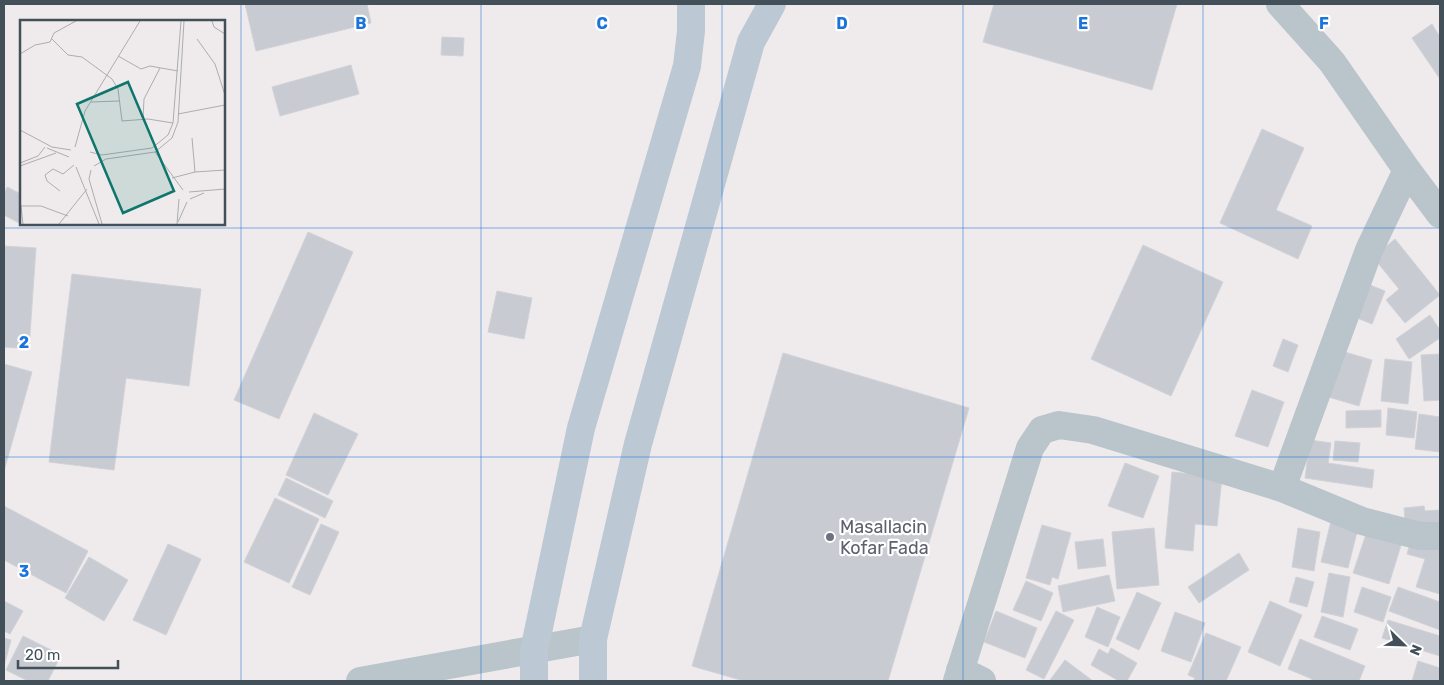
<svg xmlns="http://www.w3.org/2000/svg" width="1444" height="685" font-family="Rubik,sans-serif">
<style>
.building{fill:#c8cbd1;stroke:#d0d2d8}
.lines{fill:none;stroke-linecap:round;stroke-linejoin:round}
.street{stroke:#bac4cb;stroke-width:28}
.secondary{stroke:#bcc8d3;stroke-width:28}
.grid{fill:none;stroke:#1974db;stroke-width:1;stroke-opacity:0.55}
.worship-dot{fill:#6b7280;stroke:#fff;stroke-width:2}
.labels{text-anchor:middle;stroke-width:4.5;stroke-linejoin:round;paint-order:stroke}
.worship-label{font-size:18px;fill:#5b616d;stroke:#fff;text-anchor:start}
.inset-road{fill:none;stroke:#abadb1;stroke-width:1}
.view{fill:#0f766e;fill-opacity:0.15;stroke:#0f766e;stroke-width:2.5}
.inset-edge{fill:none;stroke:#445059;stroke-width:2.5}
.grid-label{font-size:16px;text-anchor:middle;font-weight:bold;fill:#1974db;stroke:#fff;stroke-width:4.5;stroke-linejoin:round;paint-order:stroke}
</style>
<rect width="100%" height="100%" fill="#efebec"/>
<path class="building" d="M245 4H367L371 23 256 51Z
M994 4H1177L1152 90 983 42Z
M1432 24 1440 37V79L1412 38Z
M442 37 464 38 463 56 441 55Z
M351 65 359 94 280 116 272 87Z
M1262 129 1304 148 1276 210 1312 226 1298 259 1220 223Z
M7 187 21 194V224L4 215V194Z
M308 232 353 252 279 419 234 400Z
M1395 239 1440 295 1405 323 1386 300 1399 289 1373 257Z
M1143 245 1223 282 1171 396 1091 359Z
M4 246 36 248 29 349 4 347Z
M72 274 201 289 189 386 126 378 114 470 49 462Z
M1365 283 1385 291 1372 324 1352 316Z
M497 291 532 298 524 339 488 332Z
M1430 315 1440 330V338L1409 359 1396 339Z
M1283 339 1298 345 1288 372 1273 366Z
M1338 350 1372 360 1359 406 1325 396Z
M783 353 969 408 888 681H744L692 666Z
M1440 354V400L1424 401 1421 355Z
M1385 359 1412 362 1408 404 1381 401Z
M4 364 32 372 4 471Z
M1252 390 1284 402 1268 447 1235 436Z
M1388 408 1417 412 1414 438 1386 435Z
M1381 410V427L1346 428V411Z
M314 413 358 434 328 495 286 475Z
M1419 414 1440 417V452L1415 449Z
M1310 440 1331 443 1328 463 1374 470 1372 488 1305 478Z
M1335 441 1360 443 1358 462 1333 460Z
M1125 463 1159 476 1143 518 1108 506Z
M1172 472 1222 477 1217 526 1195 524 1193 551 1165 548Z
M286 478 333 501 325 518 278 495Z
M275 498 319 519 289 583 244 562Z
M4 506 88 551 66 593 4 560Z
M1424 506 1425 511 1440 510V529L1406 532 1404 508Z
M1331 521 1358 528 1348 568 1321 562Z
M321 524 339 532 310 595 292 587Z
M1042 525 1071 533 1058 579 1052 577 1050 585 1026 578Z
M1154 528 1159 585 1117 589 1112 532Z
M1298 528 1320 532 1314 571 1292 567Z
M1367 531 1402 542 1389 584 1353 573Z
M1412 536 1440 545V594L1416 587 1425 559 1407 554Z
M1103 539 1106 566 1078 569 1075 542Z
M168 544 201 559 166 635 133 620Z
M1239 553 1249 570 1199 603 1188 587Z
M89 557 128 580 104 621 65 598Z
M1329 573 1350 577 1343 617 1321 612Z
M1109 575 1115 601 1063 612 1058 586Z
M1296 577 1314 582 1307 607 1289 602Z
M1026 581 1053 593 1041 621 1013 610Z
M1362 587 1391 597 1383 622 1354 612Z
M1398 587 1440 602V630L1389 611Z
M1137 592 1161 603 1139 650 1116 639Z
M4 601 23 611 10 634 4 631Z
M1270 601 1302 615 1280 666 1248 652Z
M1097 607 1120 617 1108 647 1085 637Z
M996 611 1037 628 1025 658 984 642Z
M1056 611 1074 620 1044 679 1026 670Z
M1175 612 1205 623 1191 662 1161 651Z
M1322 616 1358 629 1350 650 1314 637Z
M1388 620 1440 636V656L1382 638Z
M1206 633 1241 647 1226 681H1193L1195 678 1188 675Z
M23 636 61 655 48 681H28L6 670Z
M4 638 11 640 4 666Z
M1300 639 1365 666 1359 681H1311L1312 679 1288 669Z
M1111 648 1137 663 1127 681H1119L1091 665 1099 649 1108 654Z
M1065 660 1093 681H1052L1050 680Z
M1418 661 1440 668V681H1412Z"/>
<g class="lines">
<path class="street" d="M1280 4 1332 62 1407 170 1440 214
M1282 488 1369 250 1407 170
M960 670 982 681
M360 681 593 639
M957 681 1030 448 1042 430 1059 425 1093 430 1282 488 1362 521 1420 536H1440"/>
<path class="secondary" d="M534 681V651L581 428 687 66 691 31V4
M593 681V639L638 444 751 42 772 4"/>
</g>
<path class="grid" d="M241 4V681M481 4V681M722 4V681M963 4V681M1203 4V681M4 228H1440M4 457H1440"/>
<circle class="worship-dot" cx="830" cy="537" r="5"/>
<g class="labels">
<g class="worship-label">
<text x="840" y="533">Masallacin<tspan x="840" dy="21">Kofar Fada</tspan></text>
</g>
</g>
<g transform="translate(20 20)">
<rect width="205" height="205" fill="#efebec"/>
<path class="inset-road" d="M192 1 194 7 205 14M32 19 48 35 62 37 92 59 98 69 102 101 128 99 153 103M177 19 195 44 205 75M0 34 15 25 30 22 34 13 56 1M98 36 121 49 130 46 158 51M71 82 99 81M158 94 205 85M123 99 124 79 140 48M0 110 32 127 51 130M172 118 175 152M55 127 65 91 120 1M27 128 49 137M70 132 82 135 132 128 148 115 153 103 161 1M135 132 163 170M0 143 18 136 25 127M0 146 36 133M74 146 86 139 135 132 152 118 158 102 164 1M56 147 79 204M71 150 69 159 82 204M152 158 175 152 205 150M40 171 27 161 25 155 33 149 43 154 54 145M169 172 205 169M170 179 184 173M0 186H21L48 196M1 186 3 204M158 202 167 182M39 204 67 169M157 204 159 179"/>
<path class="view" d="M108 62 154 171 103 193 57 84Z"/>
<rect width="205" height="205" class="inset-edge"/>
</g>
<g class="grid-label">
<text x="361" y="29">B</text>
<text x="602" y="29">C</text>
<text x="842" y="29">D</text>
<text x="1083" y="29">E</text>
<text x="1324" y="29">F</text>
<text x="24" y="348">2</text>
<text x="24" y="577">3</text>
</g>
<rect width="1444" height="685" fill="none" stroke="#445059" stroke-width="10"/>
<g transform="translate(1404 645) rotate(113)" stroke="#ffffff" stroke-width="4" paint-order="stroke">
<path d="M0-4L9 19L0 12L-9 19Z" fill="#445059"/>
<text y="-8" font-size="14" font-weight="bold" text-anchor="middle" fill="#445059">N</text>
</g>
<path d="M18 660v8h100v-8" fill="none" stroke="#445059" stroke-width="2.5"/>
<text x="25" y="660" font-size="15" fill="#445059" stroke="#ffffff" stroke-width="4" paint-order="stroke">20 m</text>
</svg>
